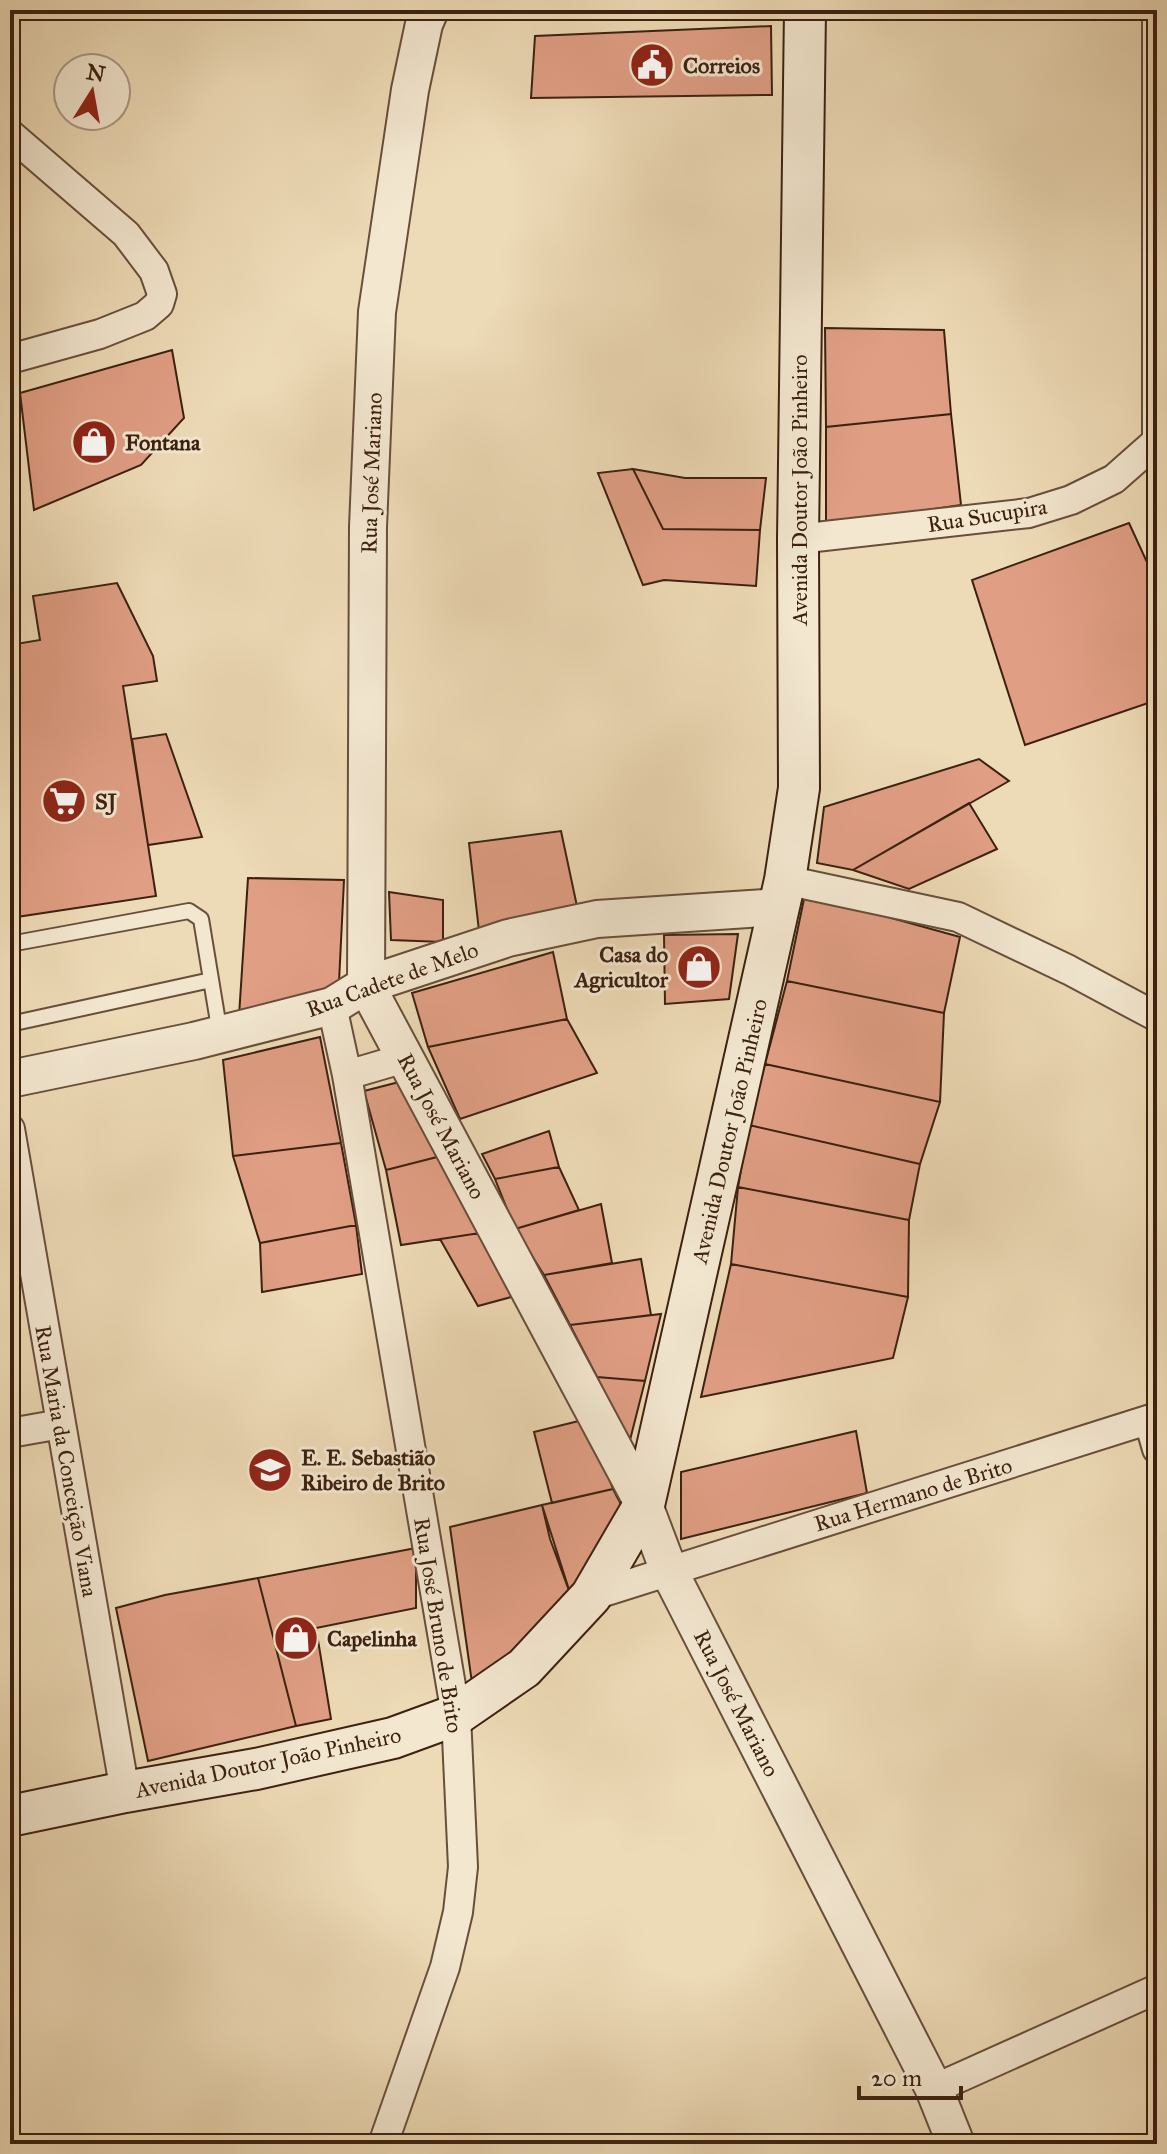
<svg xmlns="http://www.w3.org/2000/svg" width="1167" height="2154" font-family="'IM FELL Great Primer',serif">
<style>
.building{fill:#e09e84;stroke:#3c2110;stroke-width:2}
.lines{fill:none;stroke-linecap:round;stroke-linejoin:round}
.service-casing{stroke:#684f3a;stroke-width:18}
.minor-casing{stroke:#684f3a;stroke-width:32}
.tertiary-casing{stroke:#684f3a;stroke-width:40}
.secondary-casing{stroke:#3c2110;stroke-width:44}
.service{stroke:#f3e7d0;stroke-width:14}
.minor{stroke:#f3e7d0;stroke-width:28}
.tertiary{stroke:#f3e7d0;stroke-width:36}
.secondary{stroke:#f3e7d0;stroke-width:40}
.labels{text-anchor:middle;stroke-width:6;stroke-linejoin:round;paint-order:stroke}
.poi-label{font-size:22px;font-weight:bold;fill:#3c2110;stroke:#f3e7d0;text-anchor:start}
.street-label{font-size:22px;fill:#3c2110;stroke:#f3e7d0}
</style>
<rect width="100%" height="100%" fill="#eddab6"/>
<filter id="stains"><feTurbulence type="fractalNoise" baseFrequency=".0025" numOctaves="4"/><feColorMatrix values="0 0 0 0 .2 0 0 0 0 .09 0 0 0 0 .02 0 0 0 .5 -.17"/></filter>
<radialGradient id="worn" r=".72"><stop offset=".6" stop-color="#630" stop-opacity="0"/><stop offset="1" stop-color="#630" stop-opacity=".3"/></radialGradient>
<path class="building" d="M771 26 772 95 531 98 535 36Z
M825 328 944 330 951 414 826 427Z
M172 350 184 418 141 465 34 510 20 393Z
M951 414 961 505 826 525V427Z
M633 469 663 529 760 530 756 586 664 580 643 585 598 473Z
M633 469 685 478H766L760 530 663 529Z
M1129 523 1157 584V700L1025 745 972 580Z
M117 583 153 656 157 681 123 686 156 896 10 918V645L40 640 33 596Z
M166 734 202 837 148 845 132 739Z
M979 759 1009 781 853 870 817 863 824 807Z
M969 803 997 849 909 889 853 870Z
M561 831 578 911 479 931 469 843Z
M248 878 344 880 339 982 333 1001 239 1016Z
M389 892 443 900V942L391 940Z
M805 894 960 937 944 1013 787 981Z
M738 934 729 999 665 1004 664 935Z
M553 952 567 1019 428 1047 412 993Z
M787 981 944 1013 940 1102 765 1064Z
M567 1019 597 1073 460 1119 428 1047Z
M320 1037 341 1143 233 1156 223 1060Z
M765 1064 940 1102 920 1164 749 1125Z
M407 1080 441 1156 386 1170 364 1091Z
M749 1125 920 1164 909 1220 738 1187Z
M549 1131 559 1167 495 1179 482 1154Z
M341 1143 356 1225 260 1243 233 1156Z
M441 1156 480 1233 401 1245 386 1170Z
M559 1167 579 1210 515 1229 495 1179Z
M738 1187 909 1220 908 1297 731 1264Z
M601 1204 612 1263 544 1275 515 1229Z
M356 1225 362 1274 262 1292 260 1243Z
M480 1233 515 1296 478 1306 440 1239Z
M641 1259 651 1315 570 1325 544 1275Z
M731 1264 908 1297 893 1358 701 1397Z
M661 1314 645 1381 597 1377 570 1325Z
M597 1377 645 1381 629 1444Z
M587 1419 613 1489 552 1503 534 1432Z
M856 1431 867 1493 681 1539V1472Z
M613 1489 627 1516 571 1596 542 1505Z
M542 1505 550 1539 571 1596 541 1633 472 1683 450 1527Z
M416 1548V1608L316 1628 331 1719 296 1726 258 1578Z
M258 1578 296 1726 148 1761 116 1608 165 1595Z"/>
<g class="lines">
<g class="service-casing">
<path id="service" d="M10 944 189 911 201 919 220 1034
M10 1024 211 980"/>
</g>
<g class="minor-casing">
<path id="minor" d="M10 134 126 234 154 271 162 294 159 304 145 316 100 334 10 359
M1157 442V10
M798 539 1029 513 1071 500 1114 479 1157 441
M785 880 958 917 1069 970 1157 1017
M332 1006 347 1075 456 1715 463 1867 458 1912 445 1967 383 2144
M347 1075 405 1058
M10 1129 125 1792
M1149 1421 1157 1449
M10 1433 61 1424
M591 1596 1157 1417
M934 2089 1157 1989"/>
</g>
<g class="tertiary-casing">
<path id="tertiary" d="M430 10 424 24 410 90 377 312 368 527 366 985 644 1505 669 1571 934 2089 956 2144
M10 1079 194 1041 332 1006 366 985 508 938 597 919 779 907"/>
</g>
<g class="secondary-casing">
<path id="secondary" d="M10 1816 125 1792 256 1769 393 1738 456 1715 524 1668 591 1596 644 1505 785 880 799 788 798 539 805 10"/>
</g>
<use href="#service" class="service"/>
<use href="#minor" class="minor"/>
<use href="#tertiary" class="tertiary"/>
<use href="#secondary" class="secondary"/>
</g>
<defs>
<g id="civic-disc" transform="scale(2.3)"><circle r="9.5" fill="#8f2418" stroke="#f3e7d0"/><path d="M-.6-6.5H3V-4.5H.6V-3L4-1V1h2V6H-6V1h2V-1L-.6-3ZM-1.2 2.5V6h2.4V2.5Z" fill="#fff"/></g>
<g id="shop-disc" transform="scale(2.3)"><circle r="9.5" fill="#8f2418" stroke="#f3e7d0"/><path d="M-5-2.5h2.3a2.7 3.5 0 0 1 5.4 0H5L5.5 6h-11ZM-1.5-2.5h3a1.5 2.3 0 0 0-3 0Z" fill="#fff"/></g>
<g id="supermarket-disc" transform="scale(2.3)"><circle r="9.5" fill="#8f2418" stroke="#f3e7d0"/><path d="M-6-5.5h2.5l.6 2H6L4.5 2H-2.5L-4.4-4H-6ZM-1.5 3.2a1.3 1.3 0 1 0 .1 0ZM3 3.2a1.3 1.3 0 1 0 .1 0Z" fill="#fff"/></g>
<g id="school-disc" transform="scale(2.3)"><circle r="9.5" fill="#8f2418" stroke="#f3e7d0"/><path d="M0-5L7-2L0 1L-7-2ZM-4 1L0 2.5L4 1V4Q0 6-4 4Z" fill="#fff"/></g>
</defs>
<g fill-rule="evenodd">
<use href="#civic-disc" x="652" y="65"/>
<use href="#shop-disc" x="94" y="442"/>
<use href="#supermarket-disc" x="64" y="801"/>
<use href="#shop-disc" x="699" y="967"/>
<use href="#school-disc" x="270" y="1470"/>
<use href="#shop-disc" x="296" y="1638"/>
</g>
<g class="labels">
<g class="poi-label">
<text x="683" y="73">Correios</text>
<text x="125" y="450">Fontana</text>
<text x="95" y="809">SJ</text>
<text x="668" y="962" text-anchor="end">Casa do<tspan x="668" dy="25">Agricultor</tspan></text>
<text x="301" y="1465">E. E. Sebastião<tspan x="301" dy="25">Ribeiro de Brito</tspan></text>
<text x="327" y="1646">Capelinha</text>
</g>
<g class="street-label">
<text transform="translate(371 473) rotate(-88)" y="8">Rua José Mariano</text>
<text transform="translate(799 490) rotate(-90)" y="8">Avenida Doutor João Pinheiro</text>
<text transform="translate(987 515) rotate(-9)" y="8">Rua Sucupira</text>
<text transform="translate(392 979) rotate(-20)" y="8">Rua Cadete de Melo</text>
<text transform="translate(442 1126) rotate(62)" y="8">Rua José Mariano</text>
<text transform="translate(729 1131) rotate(-77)" y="8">Avenida Doutor João Pinheiro</text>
<text transform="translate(67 1461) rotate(80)" y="8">Rua Maria da Conceição Viana</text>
<text transform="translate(913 1494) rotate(-17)" y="8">Rua Hermano de Brito</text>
<text transform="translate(439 1625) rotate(81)" y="8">Rua José Bruno de Brito</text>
<text transform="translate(737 1703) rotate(63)" y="8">Rua José Mariano</text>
<text transform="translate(268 1762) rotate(-12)" y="8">Avenida Doutor João Pinheiro</text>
</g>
</g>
<rect width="1167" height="2154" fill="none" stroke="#eddab6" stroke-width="40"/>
<rect x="12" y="12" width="1143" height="2130" fill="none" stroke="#3c2110" stroke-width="4"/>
<rect x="20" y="20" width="1127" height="2114" fill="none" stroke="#3c2110" stroke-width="2"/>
<g transform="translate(92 92) rotate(11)"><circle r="38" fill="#f3e7d0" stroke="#aa9883" stroke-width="2"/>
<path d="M0-6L14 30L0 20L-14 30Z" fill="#8f2418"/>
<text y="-12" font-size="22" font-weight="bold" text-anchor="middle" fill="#3c2110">N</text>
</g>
<path d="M859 2086v12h102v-12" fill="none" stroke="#3c2110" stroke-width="4"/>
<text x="871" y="2086" font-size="24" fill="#3c2110" stroke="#f3e7d0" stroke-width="6" paint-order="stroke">20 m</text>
<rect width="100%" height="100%" filter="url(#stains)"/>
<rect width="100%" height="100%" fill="url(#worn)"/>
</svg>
